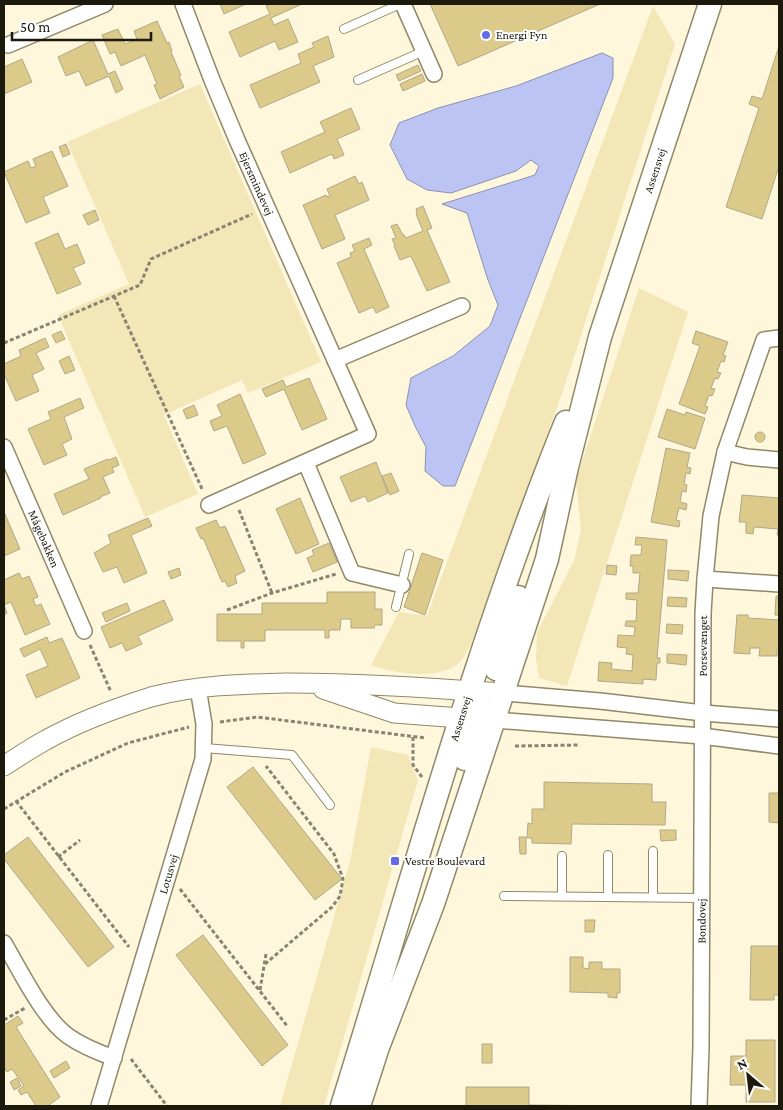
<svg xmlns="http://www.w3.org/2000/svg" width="783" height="1110" font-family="'Crimson Pro',serif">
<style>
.green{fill:#f3e6b7}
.water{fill:#bcc4f4;stroke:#8c91af}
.building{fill:#dbca8a;stroke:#b1a888}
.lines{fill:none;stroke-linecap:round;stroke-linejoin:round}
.service-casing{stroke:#908869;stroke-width:10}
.minor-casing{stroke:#908869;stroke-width:18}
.tertiary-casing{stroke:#908869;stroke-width:21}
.secondary-casing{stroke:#908869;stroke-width:25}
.path{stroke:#898471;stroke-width:3;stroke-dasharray:4 2.5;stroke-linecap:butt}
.service{stroke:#fff;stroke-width:8}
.minor{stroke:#fff;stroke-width:15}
.tertiary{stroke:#fff;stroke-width:19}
.secondary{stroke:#fff;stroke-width:22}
.poi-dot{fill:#656be4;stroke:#fff;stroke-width:2}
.labels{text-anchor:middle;stroke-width:4;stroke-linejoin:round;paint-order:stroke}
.poi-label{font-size:12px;fill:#1c190d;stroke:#fff;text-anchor:start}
.street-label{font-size:12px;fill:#1c190d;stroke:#fff}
</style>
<rect width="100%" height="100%" fill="#fef7dc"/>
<path class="green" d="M653 6 675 44 563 391 471 644C468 650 465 656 461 661 443 681 393 674 371 665L399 612 427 616Z
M200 84 321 362 248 393 242 380 164 415 198 494 145 517 58 315 129 284 67 142Z
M639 288 688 312 567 686 539 678 536 659 537 632 574 561 581 530 576 480Z
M371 747 408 755 418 780 324 1106H280L351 857Z"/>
<path class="water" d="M602 53 613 58V78L455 486H443L425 471 426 447 415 426 406 405 411 378 453 356 490 326 498 305 488 280 467 213 442 204 535 175 539 166 531 160 516 171 451 193 427 190 407 179 390 145 399 123 438 108 516 86Z"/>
<path class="building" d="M220 4H246L224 14Z
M271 4H302L271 18 274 25 288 19 298 42 279 50 275 41 240 57 229 32 270 14 266 6Z
M430 4H600L458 66Z
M157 21 167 43 169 42 172 51 171 52 181 75 179 76 184 87 160 99 154 85 157 84 145 55 121 66 115 52 110 54 102 35 118 29 125 44 137 39 134 31Z
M328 36 334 57 313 66 320 82 260 108 250 85 301 63 298 54 314 47 312 43Z
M93 40 108 74 115 71 123 89 116 93 109 76 86 86 79 71 66 76 58 57Z
M779 46V166L762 219 726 207 759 108 749 104 752 96 762 99Z
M22 59 32 82 4 94V67Z
M418 65 421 71 399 81 396 75Z
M422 74 425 81 403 91 400 84Z
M351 108 360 129 337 139 344 155 334 159 332 154 290 173 281 152 325 132 320 122Z
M66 144 70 154 63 157 59 147Z
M52 151 68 186 43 197 50 213 26 223 4 172 28 161 31 168 36 166 33 159Z
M355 176 359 184 362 182 369 200 335 215 345 239 322 249 303 205 326 195 327 197 330 196 327 189Z
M423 206 432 228 427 230 450 282 427 291 411 256 400 260 394 246 395 245 392 239 396 238 391 226 397 224 403 235H404L406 238 423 231 416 214 417 213 416 209Z
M95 210 99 220 88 225 83 215Z
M58 233 65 249 77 244 85 263 73 268 81 284 57 294 35 243Z
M369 238 372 245 364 249 389 307 376 313 373 307 359 313 337 263 351 257 350 253 355 251 352 245Z
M61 331 65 339 56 343 52 335Z
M696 331 728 342 723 355 726 356 724 362 721 361 717 372 721 373 718 379 715 378 711 388 715 389 712 396 709 395 705 406 708 407 705 414 679 404 700 346 692 343Z
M45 338 49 347 36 353 44 369 32 375 39 391 16 401 4 374V364L21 356 19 350Z
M69 356 75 370 65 374 59 361Z
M309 378 327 419 302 430 284 389 266 397 262 389 283 380 286 387Z
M240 394 266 454 243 464 227 426 214 431 210 421 222 416 217 405Z
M80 398 84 408 64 417 72 439 62 444 67 455 44 465 28 429 51 419 48 412Z
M194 405 198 415 187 419 183 410Z
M667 409 685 415 686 412 705 418 695 449 658 437Z
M755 437a5 5 0 1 1 10 0a5 5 0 1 1-10 0Z
M666 448 690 453 687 467 691 468 690 474 686 473 684 484 687 485 686 492 682 491 680 502 687 504 686 510 679 508 676 520 680 521 679 527 651 522Z
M116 457 119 465 112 468 114 472 103 477 110 493 100 497 101 498 63 515 54 494 89 479 84 469 108 459 109 460Z
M376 462 388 493 368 502 365 496 351 502 340 477Z
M391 473 399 491 390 495 382 476Z
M742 495 779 498V535H777L778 529 754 527 753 534 746 533V522H739Z
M300 498 319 544 296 554 276 509Z
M4 512 20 549 4 556Z
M148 518 152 526 131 535 147 573 124 583 117 567 103 572 94 553 111 543 108 535Z
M216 520 220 528 225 526 245 571 235 576 237 583 228 587 225 581 222 582 203 538 201 539 196 528Z
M636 537 667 540 657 658H660V663H657L656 680 643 679V684L598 681 599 662 612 663 611 669 632 671 633 655 626 654 627 648 617 647 618 635 634 636 635 627 625 626 626 621H636L637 600 626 599V593H638L640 573H633V566H630L631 555H641L642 545H635Z
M329 543 337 562 313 572 307 558 314 555 312 550Z
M422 553 443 560 425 615 404 607Z
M607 565 617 566 616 575 606 574Z
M179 568 181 575 171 579 168 572Z
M668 570 689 571 688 581 668 579Z
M19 573 22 579 29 576 38 597 33 599 36 606 41 604 50 624 25 635 11 602 4 605 7 613 4 615V580Z
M327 592H375V609H382V625H375L374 628H351V619H341L340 630H329V638H325V630H265V641H244V648H241V641H217V614H262V603H327Z
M776 596H779V615H775Z
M668 597 687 598 686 607 667 606Z
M164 600 173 620 138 636 142 644 126 651 122 643 110 648 101 627Z
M127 603 130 611 106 622 102 613Z
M737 615H748V618L779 620V650H777V656H759L760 648H750V654L734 653Z
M667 624 683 625 682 634 666 633Z
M47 637 49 643 62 638 80 678 36 698 26 675 48 666 40 649 24 657 20 649Z
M667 654 687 655 686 665 667 663Z
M253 767 342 879 315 900 227 787Z
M544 782 652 784V802H666L665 825 572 824 571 844 532 843V838H527L528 823 532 824V809H544Z
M769 793H779V823L769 822Z
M660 830H676V840L661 841Z
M28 837 114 947 88 967 4 859V855Z
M519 837H526V854H520Z
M585 920H595L594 932H585Z
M203 935 288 1045 262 1066 176 955Z
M751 946H779V995H774V1000H750Z
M570 957H583V968L589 969V962H602V969H620V993H617V998L608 997V993L570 992Z
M18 1016 23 1023 16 1027 60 1097 49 1105 50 1106H36L27 1092 21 1095 18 1090 24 1086 12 1069 7 1072 4 1067V1025Z
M746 1040H775V1102H746V1085H730L731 1056H746Z
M482 1044H492V1063H482Z
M66 1061 70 1068 54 1078 50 1071Z
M17 1078 21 1086 14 1090 10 1082Z
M466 1087H529V1105L619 1106H466Z"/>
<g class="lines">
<g class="service-casing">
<path id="service" d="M344 29 400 4
M358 80 424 51
M396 607 409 554
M204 748 292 755 330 805
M504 896 702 898
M562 897V856
M608 897V855
M653 897V851"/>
</g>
<g class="minor-casing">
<g id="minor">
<path id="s1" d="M183 4 212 80 237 140 368 434 209 505"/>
<path d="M403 4 434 74"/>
<path d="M8 45 105 4"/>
<path d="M335 360 462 306"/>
<path id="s2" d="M4 447 84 631"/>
<path d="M725 452 747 457 779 460"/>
<path d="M306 463 352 573 402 585"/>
<path d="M705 579 779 584"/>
<path d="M504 693 600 701 703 713 779 719"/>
<path d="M494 720 702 736 779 746"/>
<path d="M4 943C20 970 43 1018 68 1036 82 1046 97 1052 114 1058"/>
<path id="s3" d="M99 1106 203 759 204 724 198 688"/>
<path id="s4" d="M699 1106 701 1047 703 614 705 579 711 516 725 452 764 340 779 338"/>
</g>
</g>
<g class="tertiary-casing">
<path id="tertiary" d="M323 689 394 713 474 719
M4 766C18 757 31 748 46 740 78 722 116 708 151 697 195 685 242 684 287 683 360 683 431 688 504 693"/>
</g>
<g class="secondary-casing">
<g id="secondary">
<path d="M496 669 518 597"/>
<path d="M465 759C472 739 488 707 470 690"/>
<path id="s5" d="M342 1106C413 878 476 644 566 422"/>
<path id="s6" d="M359 1106 378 1047 433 904 547 559 567 467 600 337 710 4"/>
</g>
</g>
<path class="path" d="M114 296 203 491
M4 343 140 285 151 259 252 214
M239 510 272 593
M227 610 272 593 336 574
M90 645 111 692
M220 722 257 717 425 738
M413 737V765L422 777
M515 746 580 745
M16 801 129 947
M4 809 65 772 128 743 189 727
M58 857 80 840
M180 889 288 1027
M265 964 332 907 340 896 343 879 334 854 266 766
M260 990 266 954
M4 1020 25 1008
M131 1059 167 1106"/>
<use href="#service" class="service"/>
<use href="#minor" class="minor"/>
<use href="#tertiary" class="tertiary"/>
<use href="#secondary" class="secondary"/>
</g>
<g class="poi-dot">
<circle cx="486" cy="35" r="5"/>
<rect x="390" y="856" width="10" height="10" rx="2.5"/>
</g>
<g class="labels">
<g class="poi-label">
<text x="496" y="39">Energi Fyn</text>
<text x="405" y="865">Vestre Boulevard</text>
</g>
<g class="street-label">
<text dy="4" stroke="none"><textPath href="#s6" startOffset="982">Assensvej</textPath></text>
<text dy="4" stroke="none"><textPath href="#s1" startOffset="194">Ejersmindevej</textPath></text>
<text dy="4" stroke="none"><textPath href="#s2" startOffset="100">Mågebakken</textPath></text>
<text dy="4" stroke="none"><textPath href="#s4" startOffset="460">Porsevænget</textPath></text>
<text dy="4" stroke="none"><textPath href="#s5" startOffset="405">Assensvej</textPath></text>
<text dy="4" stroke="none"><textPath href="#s3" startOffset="242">Lotusvej</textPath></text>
<text dy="4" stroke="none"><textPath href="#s4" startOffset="185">Bondovej</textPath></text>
</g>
</g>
<rect width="783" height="1110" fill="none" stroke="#1c190d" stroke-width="10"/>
<g transform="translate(748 1075) rotate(332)" stroke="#ffffff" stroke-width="4" paint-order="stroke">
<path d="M0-4L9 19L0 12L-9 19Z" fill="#1c190d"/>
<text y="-8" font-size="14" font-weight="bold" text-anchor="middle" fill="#1c190d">N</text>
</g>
<path d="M12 32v8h139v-8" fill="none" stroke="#1c190d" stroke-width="2.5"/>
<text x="20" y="32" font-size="15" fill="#1c190d" stroke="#ffffff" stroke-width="4" paint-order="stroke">50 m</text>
</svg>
